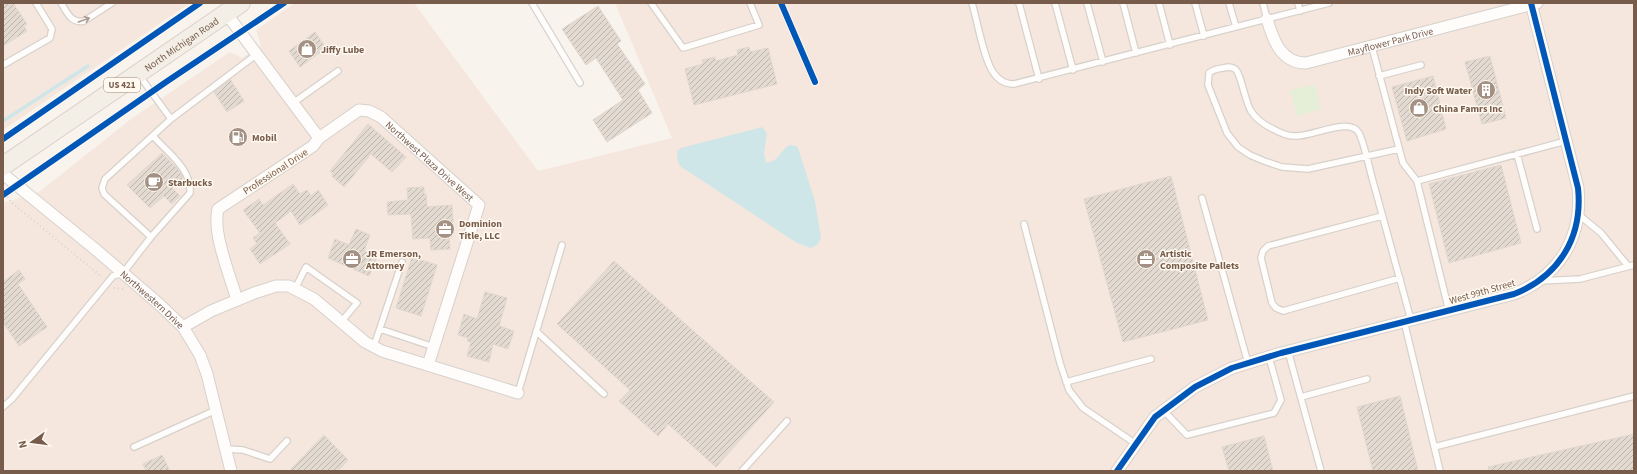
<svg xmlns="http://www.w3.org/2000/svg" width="1637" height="474" font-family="'Source Sans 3',sans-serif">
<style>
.commercial{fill:#f5e7de}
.garden{fill:#e5efd8}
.water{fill:#cfe6e8}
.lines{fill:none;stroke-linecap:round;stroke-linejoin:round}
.stream{stroke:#cfe6e8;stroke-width:3.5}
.building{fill:url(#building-hatch);stroke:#e1d7cf}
.service-casing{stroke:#d7d1cb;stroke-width:8}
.minor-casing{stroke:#d7d1cb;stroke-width:13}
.primary-casing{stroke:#d9d1cb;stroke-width:20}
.path{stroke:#dad3ce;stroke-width:2;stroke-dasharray:1 3;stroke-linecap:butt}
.service{stroke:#fefdfc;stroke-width:5.5}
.minor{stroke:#fefdfc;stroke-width:11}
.primary{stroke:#f3eee6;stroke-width:18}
.cycleway-casing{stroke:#fff9f0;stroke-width:8}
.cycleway{stroke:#0057b8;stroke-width:6}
.oneway{stroke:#ad9c92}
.labels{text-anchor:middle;stroke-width:3;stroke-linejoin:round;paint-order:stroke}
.shield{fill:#fff9f0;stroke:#a08b7d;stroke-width:1}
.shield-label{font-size:9px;font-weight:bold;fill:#775c4c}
.street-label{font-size:10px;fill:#775c4c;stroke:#fff9f0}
.poi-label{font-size:10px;font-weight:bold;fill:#775c4c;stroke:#fff9f0;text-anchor:start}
</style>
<defs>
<pattern id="building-hatch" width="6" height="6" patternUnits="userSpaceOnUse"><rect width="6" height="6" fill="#e3dad2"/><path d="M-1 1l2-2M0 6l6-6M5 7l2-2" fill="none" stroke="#bdb4ad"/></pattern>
</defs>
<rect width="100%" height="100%" fill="#f8f4ed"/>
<path class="commercial" d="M3 3H190L3 130Z
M295 3H414L538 171 672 138 615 3H1634V471H3V203L39 192 131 119 230 52 242 58 261 45 256 30Z"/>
<path class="garden" d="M1315 84 1321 109 1297 116 1290 90Z"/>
<path class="water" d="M762 127 767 133 764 154 766 162C778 164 780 149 790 145L797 146 799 151 815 201 821 238 818 244 811 248 797 243 686 170C678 166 677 161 677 152L681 148Z"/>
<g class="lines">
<path class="stream" d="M3 121 88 66"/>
</g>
<path class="building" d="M3 3H13L27 24 24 26 27 31 3 46Z
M598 6 621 41 617 44 645 84 638 90 652 113 607 142 593 120 623 100 596 58 586 65 562 29Z
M315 32 326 48 300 67 289 51Z
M749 47 750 52 768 48 777 84 694 105 685 69 703 64 702 60 715 57 716 61 738 55 737 50Z
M1490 56 1506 118 1482 124 1465 62Z
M1433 76 1446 129 1407 141 1392 87Z
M230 79 244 101 227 112 214 92Z
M368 124 406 157 392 172 371 154 344 187 332 176 333 174 330 171Z
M162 153 176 167 182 175V180L172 188 180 196 172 204 164 196 150 208 127 185Z
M1501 165 1521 243 1449 263 1429 184Z
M1171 176 1208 320 1123 342 1084 199Z
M293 184 300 194 307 190 311 196 318 190 328 205 300 225 291 211 275 223 290 244 260 264 250 249 257 244 253 238 260 233 243 210 259 199 263 205Z
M424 187V194H426L427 207 452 205 453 222H451L452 237H449L450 249 431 250 430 238 413 239 411 214 388 215 387 202 408 200 407 188Z
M356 229 370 235 364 251 377 257 369 276 328 258 335 239 349 245Z
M412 257 437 265 421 316 396 308Z
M614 261 774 402 716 467 668 424 658 436 619 401 630 390 557 324Z
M19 270 25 279 18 284 47 327 19 346 3 322V282Z
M485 292 507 298 499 326 514 331 508 349 493 344 489 362 467 356 471 342 467 341 468 338 458 335 464 314 477 319Z
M1400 396 1418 471H1373L1357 407Z
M1634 434V471H1489L1488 467Z
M324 435 348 460 338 471H289Z
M1264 436 1273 471H1229L1222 447Z
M162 455 170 471H146L143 464Z"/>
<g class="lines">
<g class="service-casing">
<path id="service" d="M61 3C67 12 71 24 84 21L112 3
M532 3 580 83
M651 3 683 48 759 25 750 3
M972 3C977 20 984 60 993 72 998 80 1005 84 1014 84L1329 3
M1019 3 1039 79
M1055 3 1073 70
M1087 3 1103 62
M1123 3 1136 53
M1159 3 1170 45
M1195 3 1204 36
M1229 3 1236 27
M1263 3 1267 19
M1298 3 1300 11
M1372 47 1403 163 1417 181
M3 65 50 38 52 29 36 3
M1379 76 1421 65
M293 103 338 71
M171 119 257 54
M1399 149 1308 169 1282 167 1264 161 1250 155 1238 147 1227 133 1208 85 1209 73C1214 69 1217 69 1223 68 1227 67 1231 66 1235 69 1241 73 1245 102 1251 111 1256 119 1263 124 1271 128 1278 132 1286 136 1294 136 1310 138 1350 116 1359 133 1365 145 1370 172 1374 185 1386 230 1399 275 1411 320
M1517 154 1537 229
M1202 198 1248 363
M1579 215 1601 233 1628 266
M1382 216 1268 246 1263 251 1261 258 1272 303 1276 308 1283 311 1400 278
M1024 224 1060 363 1069 390 1083 408 1136 444
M151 237 190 193C192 169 167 152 153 136
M1540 281 1580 279 1634 265
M295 289 306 267 357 303 341 322
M1449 311 1417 181 1566 141
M1404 321 1440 471
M380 329 434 347
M536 331 604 394
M374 346 402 262
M1288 351 1321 471
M1066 382 1151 359
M518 393 562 245
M1301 397 1367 379
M3 407 12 399 113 276 123 273 151 237 104 194 102 188 105 179 171 119 139 75
M1164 411 1187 435 1274 413 1281 400 1269 357
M134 447 216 410
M1434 447 1634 396
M226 449 243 450 270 459 287 441
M742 471 787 421"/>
</g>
<g class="minor-casing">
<g id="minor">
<path d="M226 13 319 138 313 146 218 209C212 233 230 275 237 300"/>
<path id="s1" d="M1267 19C1273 40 1281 63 1306 63L1537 3"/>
<path id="s2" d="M319 138 359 110 369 111 381 117 479 205 428 365"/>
<path id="s3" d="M3 174 95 249 159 304 183 327 200 355 207 374 231 471"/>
<path d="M183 327 211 311 254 293 276 286H289L314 299 365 342 382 351 518 393"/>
<path d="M1117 471 1155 417 1195 387 1232 368 1281 353 1514 294C1560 276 1583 236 1578 188L1531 3"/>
</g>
</g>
<g class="primary-casing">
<g id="primary">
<path id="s4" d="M3 166 241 3"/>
</g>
</g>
<path class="path" d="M4 195 9 198 11 202 102 277
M114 288 123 289"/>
<use href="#service" class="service"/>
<use href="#minor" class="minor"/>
<use href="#primary" class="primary"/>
<g class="cycleway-casing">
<path id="cycleway" d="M781 3 815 82
M3 139 200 3
M3 195 166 82 284 3
M1117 471 1155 417 1195 387 1232 368 1281 353 1514 294C1560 276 1583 236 1578 188L1531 3"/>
</g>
<use href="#cycleway" class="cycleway"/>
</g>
<defs><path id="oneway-shaft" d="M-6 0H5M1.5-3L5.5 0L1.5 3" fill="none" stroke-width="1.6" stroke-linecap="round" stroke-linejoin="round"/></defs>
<use class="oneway" href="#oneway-shaft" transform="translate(84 20) rotate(-20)"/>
<defs>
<g id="shop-disc" transform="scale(1)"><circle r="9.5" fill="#a49184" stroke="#fff9f0"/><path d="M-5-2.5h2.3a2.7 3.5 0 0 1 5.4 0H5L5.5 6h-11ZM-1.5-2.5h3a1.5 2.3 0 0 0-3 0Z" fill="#fff"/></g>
<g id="building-disc" transform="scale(1)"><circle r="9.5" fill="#a49184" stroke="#fff9f0"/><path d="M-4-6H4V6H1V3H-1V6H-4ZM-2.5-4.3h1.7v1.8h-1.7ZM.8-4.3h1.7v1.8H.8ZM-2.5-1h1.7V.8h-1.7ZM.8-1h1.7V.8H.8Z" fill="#fff"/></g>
<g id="fuel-disc" transform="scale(1)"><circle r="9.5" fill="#a49184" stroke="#fff9f0"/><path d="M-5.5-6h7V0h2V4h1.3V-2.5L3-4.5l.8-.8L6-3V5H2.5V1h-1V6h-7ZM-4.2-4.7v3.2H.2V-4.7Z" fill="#fff"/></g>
<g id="cafe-disc" transform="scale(1)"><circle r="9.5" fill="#a49184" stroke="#fff9f0"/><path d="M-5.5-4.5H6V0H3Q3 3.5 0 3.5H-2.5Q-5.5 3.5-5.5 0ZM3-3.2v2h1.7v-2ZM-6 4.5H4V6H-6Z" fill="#fff"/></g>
<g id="office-disc" transform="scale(1)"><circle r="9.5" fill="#a49184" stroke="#fff9f0"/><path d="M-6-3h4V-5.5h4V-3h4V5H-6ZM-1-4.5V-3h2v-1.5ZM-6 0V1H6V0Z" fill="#fff"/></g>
</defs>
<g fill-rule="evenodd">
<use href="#shop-disc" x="307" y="49"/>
<use href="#building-disc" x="1486" y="90"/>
<use href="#shop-disc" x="1419" y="108"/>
<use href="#fuel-disc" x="238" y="137"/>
<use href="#cafe-disc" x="154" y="182"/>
<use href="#office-disc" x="445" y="229"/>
<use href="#office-disc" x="352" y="259"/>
<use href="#office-disc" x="1146" y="259"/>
</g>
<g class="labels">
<rect class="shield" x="104" y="78" width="36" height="14" rx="3"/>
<g class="shield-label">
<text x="122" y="88">US 421</text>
</g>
<g class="street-label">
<text dy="4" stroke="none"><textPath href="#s1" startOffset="151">Mayflower Park Drive</textPath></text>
<text dy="4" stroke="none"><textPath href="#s4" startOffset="216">North Michigan Road</textPath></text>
<text dy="4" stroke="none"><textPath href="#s2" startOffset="138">Northwest Plaza Drive West</textPath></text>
<text transform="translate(275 171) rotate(-33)" y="4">Professional Drive</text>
<text transform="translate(1482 291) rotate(-16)" y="4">West 99th Street</text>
<text dy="4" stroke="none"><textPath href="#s3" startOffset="195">Northwestern Drive</textPath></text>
</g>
<g class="poi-label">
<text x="321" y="53">Jiffy Lube</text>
<text x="1472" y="94" text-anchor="end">Indy Soft Water</text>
<text x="1433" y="112">China Famrs Inc</text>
<text x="252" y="141">Mobil</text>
<text x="168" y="186">Starbucks</text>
<text x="459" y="227">Dominion<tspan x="459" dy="12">Title, LLC</tspan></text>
<text x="366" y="257">JR Emerson,<tspan x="366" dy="12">Attorney</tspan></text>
<text x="1160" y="257">Artistic<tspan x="1160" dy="12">Composite Pallets</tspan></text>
</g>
</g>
<rect width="1637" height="474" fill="none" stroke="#775c4c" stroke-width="8"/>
<g transform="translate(32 442) rotate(256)" stroke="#fff9f0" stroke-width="3" paint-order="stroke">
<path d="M0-3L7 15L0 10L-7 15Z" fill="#775c4c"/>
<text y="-6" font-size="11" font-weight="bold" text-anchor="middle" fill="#775c4c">N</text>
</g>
</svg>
